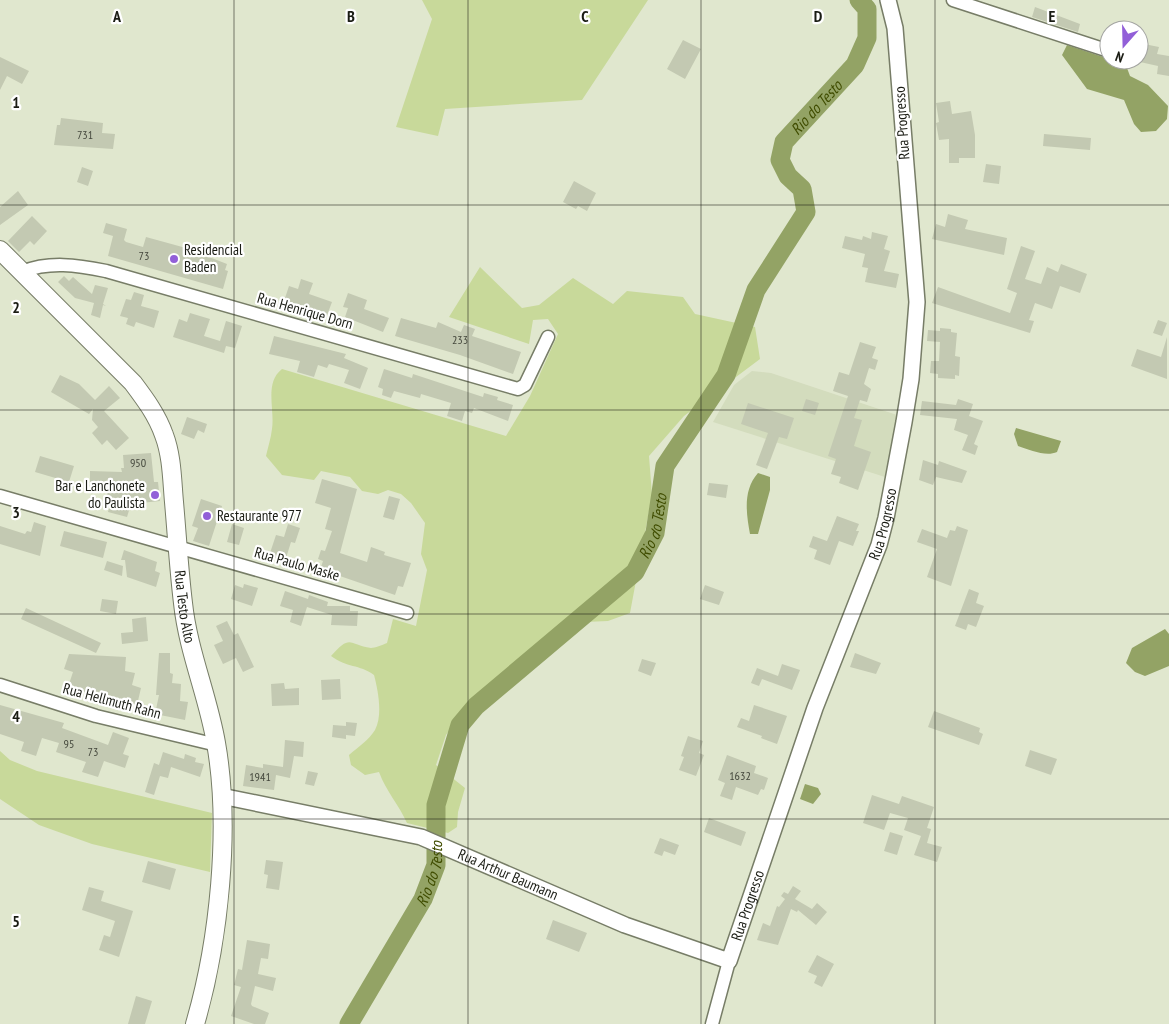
<svg xmlns="http://www.w3.org/2000/svg" width="1169" height="1024" font-family="'PT Sans Narrow',sans-serif">
<style>
.built{fill:#d3dcbd}
.green{fill:#c8d99a}
.water{fill:#93a365}
.lines{fill:none;stroke-linecap:round;stroke-linejoin:round}
.river{stroke:#93a365;stroke-width:19}
.building{fill:#c3c9b2}
.minor-casing{stroke:#777d67;stroke-width:15}
.tertiary-casing{stroke:#777d67;stroke-width:18}
.secondary-casing{stroke:#777d67;stroke-width:20}
.minor{stroke:#fff;stroke-width:12}
.tertiary{stroke:#fff;stroke-width:15}
.secondary{stroke:#fff;stroke-width:18}
.grid{fill:none;stroke:#1a1c14;stroke-width:1;stroke-opacity:0.55}
.poi-dot{fill:#925fd8;stroke:#fff;stroke-width:2}
.labels{text-anchor:middle;stroke-width:4.5;stroke-linejoin:round;paint-order:stroke}
.number-label{font-size:12px;fill:#44473c}
.street-label{font-size:15px;fill:#1a1c14;stroke:#fff}
.poi-label{font-size:15px;fill:#1a1c14;stroke:#fff;text-anchor:start}
.water-label{font-size:16px;font-style:italic;fill:#404d01;stroke:#fff}
.grid-label{font-size:16px;text-anchor:middle;font-weight:bold;fill:#1a1c14;stroke:#fff;stroke-width:4.5;stroke-linejoin:round;paint-order:stroke}
</style>
<rect width="100%" height="100%" fill="#e0e7ce"/>
<path class="built" d="M752 371 771 373 897 415 885 477 713 422 734 385Z"/>
<path class="green" d="M422 0H648L582 100 445 109 438 136 396 127 432 19Z
M480 267 522 308 539 305 573 278 613 304 627 291 683 297 695 314 755 327 760 359 684 416 649 456 652 495 630 613 608 621 562 623 469 702 446 735 436 765 465 788 458 812 457 827 448 833 407 823C399 805 386 791 379 772L365 775 351 765 349 755C358 747 369 740 375 730 383 715 378 690 374 675 359 664 347 668 331 656 351 633 349 645 371 648 375 648 382 645 387 643L393 619 416 626 427 570 421 554 425 523 411 503 401 494 388 490 378 494 362 491 350 477 321 471 314 480 282 475 266 456C268 447 271 438 272 429 275 409 264 383 282 369L506 436 530 396 558 334 548 319 533 320 529 344 449 317Z
M0 751 10 760 37 771 212 813 210 872 92 844 39 825 0 799Z"/>
<path class="water" d="M1067 45 1121 63 1127 68 1130 76 1148 85 1168 106 1167 119 1156 131 1141 132 1134 124 1124 100 1087 89 1062 55Z
M1016 428 1061 441 1057 452C1046 457 1030 450 1018 446L1014 434Z
M758 473 770 477V490L758 534H750C746 512 743 490 758 473Z
M1165 629 1169 634V666L1145 676 1135 672 1126 663 1132 648Z
M805 784 818 788 821 794 813 804 800 799Z"/>
<g class="lines">
<path class="river" id="s1" d="M349 1024 423 899 436 865V805L460 725 476 706 635 572 655 533 665 466 726 375 756 290 806 212 802 189 788 176 780 160 784 142 855 65 867 38V9L859 0"/>
</g>
<path class="building" d="M1035 7 1080 24 1078 32 1032 17Z
M683 40 701 49 685 79 667 69Z
M1144 44 1159 47 1157 54 1169 56V76L1157 74 1158 66 1140 62Z
M0 57 29 71 22 84 7 76 0 90Z
M950 101 952 114 971 111 975 135V158H959V163H949V139L939 140 936 123 939 122 936 103Z
M61 118 103 123 102 133 115 134 113 149 54 145 57 125H60Z
M1044 134 1091 138 1090 150 1043 146Z
M986 164 1001 166 999 184 983 182Z
M82 167 93 171 88 186 77 182Z
M574 181 596 193 587 211 578 206 576 209 563 202Z
M18 191 28 205 0 225V207Z
M948 214 968 220 965 229 1007 238 1004 255 932 239 936 224 945 227Z
M32 216 47 231 34 245 30 241 19 252 8 241Z
M106 223 127 229 124 240 126 242 143 247 146 237 186 248 227 264 225 270 228 271 223 289 108 256 113 236 103 233Z
M872 232 888 236 884 249 890 251 884 271 899 274 896 288 865 282 868 268 862 267 865 254 842 248 845 236 862 240 863 236 871 239Z
M1021 246 1035 251 1025 279 1041 284 1047 267 1058 272 1061 264 1087 274 1080 293 1060 286 1052 309 1035 303 1029 320 1034 321 1030 333 932 303 938 287 1010 313 1017 293 1007 289Z
M64 276 69 281 73 277 92 294 95 285 108 288 103 304 106 306 103 305 100 318 91 315 94 303 75 298 58 282Z
M301 279 313 283 309 294 332 302 326 318 283 304 289 286 298 289Z
M134 292 144 295 141 306 159 311 154 328 136 322 134 327 126 324 128 318 120 316 126 299 131 300Z
M348 293 367 300 364 309 389 318 383 332 345 317 348 308 343 307Z
M190 313 210 319 204 336 220 341 226 321 242 326 235 348 226 346 224 353 173 337 179 319 187 322Z
M401 318 436 328 438 322 461 332 464 325 475 329 472 336 521 352 513 374 460 355 395 336Z
M1158 320 1167 323 1162 336 1153 333Z
M940 328 951 329V332L957 333 955 356 960 357 959 376 955 375V379L938 378V374L930 373 931 361H939L940 342 927 341 928 330 940 331Z
M274 336 346 354 344 358 368 368 360 389 344 383 349 370 329 364 327 368 318 365 314 377 297 372 300 361 269 354Z
M1167 337V379L1131 366 1137 349 1161 357Z
M860 342 876 347 872 358 878 360 875 370 869 368 864 384 871 389 867 402 860 400 854 418 862 420 854 446 871 452 858 490 839 483 841 477 831 474 836 459 828 456 848 396 833 391 839 372 849 375Z
M384 369 412 378 413 374 483 397 484 393 498 397 497 400 513 405 508 421 474 408 472 413 465 411 462 421 447 416 451 403 421 394 420 398 394 391 391 398 382 395 383 389 378 387Z
M60 375 79 384 95 400 109 386 120 398 104 411 129 438 116 450 107 440 102 445 92 433 98 427 92 420 93 409 89 414 51 392Z
M806 399 819 403 815 415 802 411Z
M958 399 973 404 969 416 983 421 974 444 978 446 975 455 962 450 968 435 954 430 957 419 920 415 922 401 956 405Z
M748 403 794 418 787 439 779 437 767 469 756 465 768 433 741 424Z
M187 417 207 424 204 433 198 430 194 439 181 434Z
M151 453 154 482H158L160 501 131 504 127 517 108 512 110 504 104 503 109 488H96V485L90 484V471L122 472 121 468H124L123 455Z
M40 456 74 466 69 482 35 472Z
M923 460 938 465 939 461 967 471 962 483 936 477 933 485 919 480Z
M322 479 357 489 340 553 367 562 371 547 385 552 384 555 411 563 403 587 398 586 395 595 337 575 335 581 318 576 323 561 318 559 321 550 325 551 332 531 325 529 331 508 315 503Z
M709 483 728 485 726 498 707 495Z
M389 496 400 499 394 520 383 517Z
M201 499 222 506 209 546 193 541 198 528 192 526Z
M837 516 859 524 856 531H859L853 546 839 541 830 565 814 559 817 550 809 547 813 536 827 541Z
M34 522 46 526 40 556 0 544V526L25 534 27 531 31 532Z
M232 524 244 528 239 545 227 542Z
M288 524 300 528 295 543 291 542 286 558 280 556 279 559 269 556 276 535 284 537Z
M957 526 968 530 951 586 927 577 937 549 917 542 922 529 947 538 950 530 955 531Z
M64 531 107 542 103 558 60 546Z
M124 550 157 562 155 571 160 573 156 587 127 577 125 560H121Z
M107 561 123 566 122 576 104 570Z
M244 584 258 588 252 606 231 599 235 585 243 588Z
M705 585 724 592 719 605 700 599Z
M969 589 979 593 976 603 984 606 976 627 968 624 966 630 955 626Z
M285 591 308 599 309 595 328 602 327 606H350V611H358L357 626 331 625 332 615 307 607 301 626 290 622 293 610 280 606Z
M102 599 118 601 116 614 100 611Z
M26 608 101 643 96 653 21 619Z
M146 617 148 641 122 644 121 633 133 632 132 619Z
M227 621 234 635 238 633 254 667 243 672 236 658 223 664 214 645 223 641 216 626Z
M159 653H170V673L173 674 172 683 181 684 180 701 188 702 185 720 155 714 159 695H156Z
M855 653 881 663 876 674 850 667Z
M69 654 126 657 125 671 135 673 132 685 141 688 137 705 120 700 119 703 68 687 73 672 64 669Z
M642 659 656 663 651 676 638 671Z
M782 664 800 670 792 690 762 679 759 686 751 683 757 668 778 676Z
M340 679 341 699 322 700 321 680Z
M284 683 285 689 299 688V705L272 706 271 684Z
M0 705 64 723 62 728 108 745 113 732 129 738 123 754 129 756 125 768 104 761 98 777 82 772 86 762 56 752 59 743 42 738 36 756 21 751 24 742 0 734Z
M754 705 787 716 777 744 761 738 762 736 737 727 741 718 749 721Z
M934 711 980 728 979 732 983 734 979 745 928 727Z
M346 722 357 723 355 736 346 735V739L332 737 333 725 346 726Z
M688 736 703 741 699 753 704 755 696 776 679 770 684 757 681 756Z
M285 740 304 742 303 757 294 756 290 778 276 775 274 790 243 786 246 765 263 768V764L283 767Z
M1030 750 1057 759 1051 775 1025 766Z
M163 752 184 759 185 754 196 758 195 762 204 764 200 777 171 767 168 778 160 776 154 795 145 792 154 763 159 765Z
M727 755 756 766 754 773 768 778 764 790 761 789 758 795 736 787 732 800 720 796 725 783 718 780Z
M308 771 318 773 314 786 305 784Z
M872 795 899 804 902 796 934 807 927 828 931 829 927 843 942 847 937 862 914 855 921 836 904 830 908 818 890 813 884 830 863 823Z
M709 818 746 832 741 846 704 832Z
M890 832 903 836 897 855 884 851Z
M660 838 679 845 675 855 664 851 662 856 654 853Z
M266 860 283 862 279 890 266 888 268 875 264 874Z
M148 861 176 869 170 890 142 882Z
M793 886 801 891 795 899 812 909 817 903 827 912 816 925 798 910 797 912 791 909 778 945 757 940 763 923 770 926 777 906 779 907 785 899 781 896 784 892 788 894Z
M89 887 104 891 101 901 133 911 119 957 99 950 104 935 110 937 115 921 82 910Z
M553 920 587 933 579 952 546 939Z
M247 940 270 944 268 959 261 958 258 974 276 978 273 991 255 986 251 1004 252 1006 269 1013 265 1024H254L231 1016 241 987 234 985 238 969 242 970Z
M817 955 834 964 822 987 814 983 817 976 808 972Z
M136 996 152 1001 145 1024H128Z"/>
<g class="lines">
<g class="minor-casing">
<path id="minor" d="M953 0 1109 51
M22 272C49 261 77 265 106 271L518 389 525 385 548 337
M0 496 407 613
M0 685 96 716 217 745
M712 1024 729 961"/>
</g>
<g class="tertiary-casing">
<g id="tertiary">
<path id="s2" d="M221 796 421 837 625 925 729 961 815 708 879 545 886 518 904 422 911 379 917 302 895 28 888 0"/>
</g>
</g>
<g class="secondary-casing">
<g id="secondary">
<path id="s3" d="M0 250 133 383C145 399 157 415 164 435 172 456 172 480 174 502 177 536 179 570 183 603 188 651 208 696 216 743 231 828 219 942 195 1024"/>
</g>
</g>
<use href="#minor" class="minor"/>
<use href="#tertiary" class="tertiary"/>
<use href="#secondary" class="secondary"/>
</g>
<path class="grid" d="M234 0V1024M468 0V1024M701 0V1024M935 0V1024M0 205H1169M0 410H1169M0 614H1169M0 819H1169"/>
<g class="poi-dot">
<circle cx="174" cy="259" r="5"/>
<circle cx="155" cy="495" r="5"/>
<circle cx="207" cy="516" r="5"/>
</g>
<g class="labels">
<g class="number-label">
<text x="85" y="139">731</text>
<text x="144" y="260">73</text>
<text x="460" y="344">233</text>
<text x="138" y="467">950</text>
<text x="69" y="748">95</text>
<text x="93" y="756">73</text>
<text x="740" y="780">1632</text>
<text x="260" y="781">1941</text>
</g>
<g class="street-label">
<text transform="translate(902 123) rotate(-94)" y="5">Rua Progresso</text>
<text transform="translate(305 311) rotate(16)" y="5">Rua Henrique Dorn</text>
<text dy="5" stroke="none"><textPath href="#s2" startOffset="1000">Rua Progresso</textPath></text>
<text transform="translate(297 564) rotate(16)" y="5">Rua Paulo Maske</text>
<text dy="5" stroke="none"><textPath href="#s3" startOffset="422">Rua Testo Alto</textPath></text>
<text transform="translate(112 701) rotate(15)" y="5">Rua Hellmuth Rahn</text>
<text dy="5" stroke="none"><textPath href="#s2" startOffset="299">Rua Arthur Baumann</textPath></text>
<text dy="5" stroke="none"><textPath href="#s2" startOffset="595">Rua Progresso</textPath></text>
</g>
<g class="poi-label">
<text x="184" y="255">Residencial<tspan x="184" dy="17">Baden</tspan></text>
<text x="145" y="491" text-anchor="end">Bar e Lanchonete<tspan x="145" dy="17">do Paulista</tspan></text>
<text x="217" y="521">Restaurante 977</text>
</g>
<g class="water-label">
<text dy="6" stroke="none"><textPath href="#s1" startOffset="1088">Rio do Testo</textPath></text>
<text dy="6" stroke="none"><textPath href="#s1" startOffset="608">Rio do Testo</textPath></text>
<text dy="6" stroke="none"><textPath href="#s1" startOffset="172">Rio do Testo</textPath></text>
</g>
</g>
<g class="grid-label">
<text x="117" y="22">A</text>
<text x="351" y="22">B</text>
<text x="585" y="22">C</text>
<text x="818" y="22">D</text>
<text x="1052" y="22">E</text>
<text x="16" y="108">1</text>
<text x="16" y="313">2</text>
<text x="16" y="518">3</text>
<text x="16" y="722">4</text>
<text x="16" y="927">5</text>
</g>
<g transform="translate(1124 45) rotate(200)"><circle r="24" fill="#ffffff" stroke="#a3a4a1"/>
<path d="M0-4L9 19L0 12L-9 19Z" fill="#925fd8"/>
<text y="-8" font-size="14" font-weight="bold" text-anchor="middle" fill="#1a1c14">N</text>
</g>
</svg>
